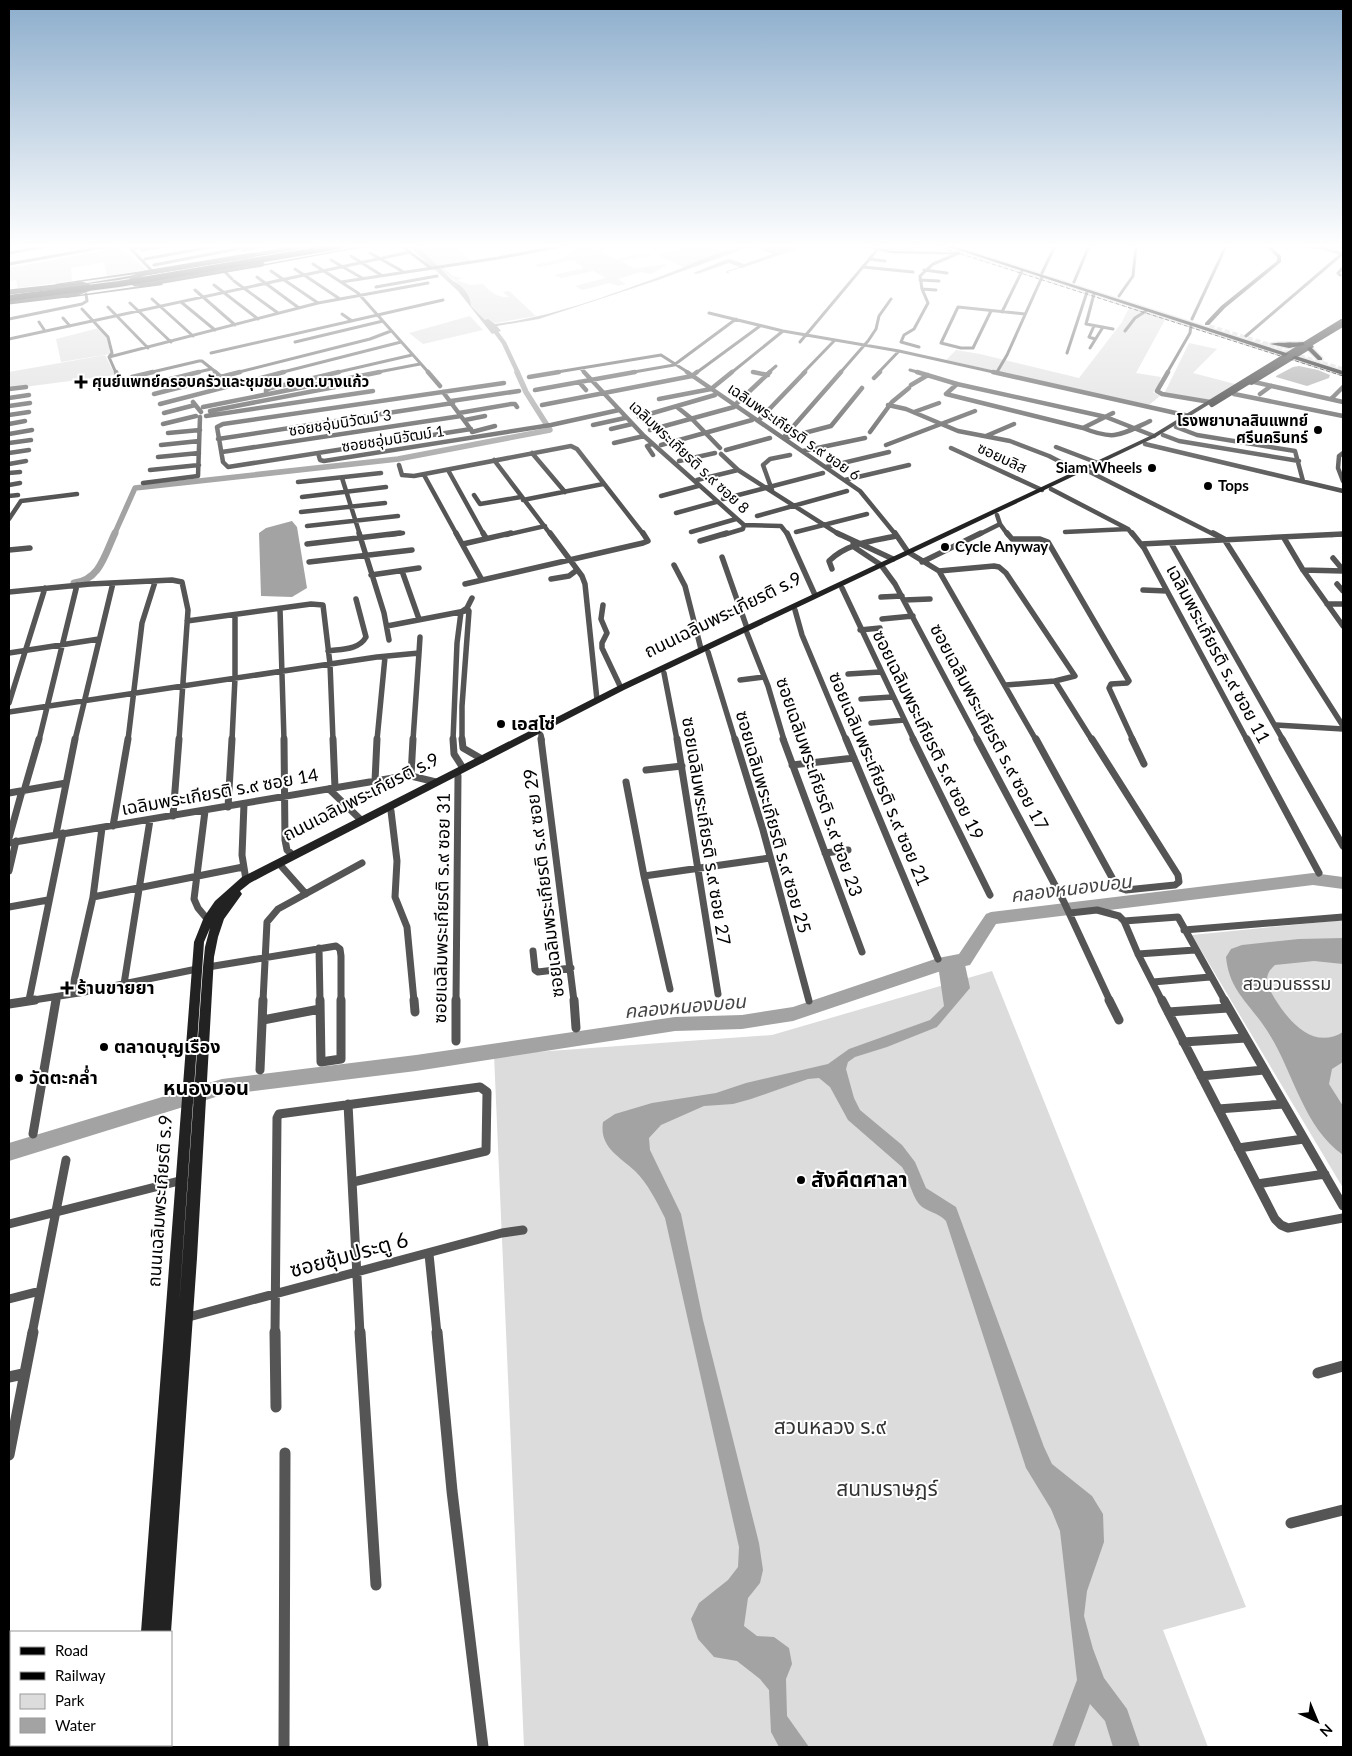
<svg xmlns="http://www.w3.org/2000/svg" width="1352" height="1756" font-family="Lato,'Noto Sans Thai',sans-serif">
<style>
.green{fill:#dcdcdc}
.water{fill:#a3a3a3}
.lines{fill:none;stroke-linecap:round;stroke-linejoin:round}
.stream{stroke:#a3a3a3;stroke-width:1}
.canal-far2{stroke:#a3a3a3;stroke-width:4.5}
.canal-far1{stroke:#a3a3a3;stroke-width:5.5}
.canal{stroke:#a3a3a3;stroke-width:7}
.river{fill:#a3a3a3;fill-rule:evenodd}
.primary-tunnel{stroke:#d9d9d9;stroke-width:5.5;stroke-dasharray:5.5 2.5;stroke-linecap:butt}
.primary-casing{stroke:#dbdbdb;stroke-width:3}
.highway-casing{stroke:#dbdbdb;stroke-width:3}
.street-far5{stroke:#555;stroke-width:3}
.street-far4{stroke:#555;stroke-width:4.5}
.street-far3{stroke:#555;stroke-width:5.5}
.street-far2{stroke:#555;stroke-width:7}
.street-far1{stroke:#555;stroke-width:9}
.street{stroke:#555;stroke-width:11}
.secondary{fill:#222;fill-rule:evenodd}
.primary{fill:#000;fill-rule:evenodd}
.highway{fill:#000;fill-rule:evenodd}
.rail{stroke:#000;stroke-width:1;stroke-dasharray:4 1 0.5 1;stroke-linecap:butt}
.highway-bridge-casing{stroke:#dbdbdb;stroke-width:8;stroke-linecap:butt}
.secondary-bridge-far1{stroke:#222;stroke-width:5}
.secondary-bridge{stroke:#222;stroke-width:6}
.highway-bridge{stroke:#000;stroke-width:6}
.poi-dot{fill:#000;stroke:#fff;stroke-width:2}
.labels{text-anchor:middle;stroke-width:4;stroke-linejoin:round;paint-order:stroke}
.far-poi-label{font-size:15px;font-weight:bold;fill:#000;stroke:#fff;text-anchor:start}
.far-street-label{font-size:15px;fill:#000;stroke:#fff}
.street-label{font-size:18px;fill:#000;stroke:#fff}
.poi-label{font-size:18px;font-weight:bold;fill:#000;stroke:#fff;text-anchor:start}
.park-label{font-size:18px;fill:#333;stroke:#fff}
.water-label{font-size:19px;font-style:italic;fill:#444;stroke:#fff}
.quarter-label{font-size:20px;font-weight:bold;fill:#000;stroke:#fff}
.near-poi-label{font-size:21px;font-weight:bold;fill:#000;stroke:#fff;text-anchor:start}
.near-street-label{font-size:21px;fill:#000;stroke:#fff}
.near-park-label{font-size:21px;fill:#333;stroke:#fff}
</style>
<rect width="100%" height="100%" fill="#fff"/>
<path class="green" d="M417 246H456L472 262 439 266Z
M616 246H630L601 251 615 259 646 253 651 255 621 261 634 269 665 264V266L651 274 641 272 618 279 626 284 618 286 610 283 582 290 575 286 606 278 593 271 561 278 554 275 584 268 573 260 540 267 534 265 564 258 571 251 585 247 592 250Z
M691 246H741L683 267 658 255Z
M121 247 146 270 107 276 104 262 71 268 72 281 18 288 16 280 9 281V268Z
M443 267 453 276 463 278 457 280 470 285 483 284C491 292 497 298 509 297L503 292 509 291 536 316 495 323 485 320 471 306C471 289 450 278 439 268Z
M1130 306 1166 318 1136 373 1161 377 1159 384 1153 392 1160 396 1149 405 946 360 956 350 980 354 1079 378 1122 322Z
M470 316 483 330 423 344 409 333Z
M99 328 108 337 110 354 61 362 56 339Z
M1189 343 1217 349 1193 373 1235 384 1209 400 1164 394Z
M105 355 115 375 9 389V372Z
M1343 920V1188L1192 935Z
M992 971 1246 1607 1163 1630 1208 1747H524L494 1055 772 1035Z"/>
<path class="water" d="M409 246H417L421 249 453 281C462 285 471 295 471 306L485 320 488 319 495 324C553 317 616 293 672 272 695 263 728 246 752 246L658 280 539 319 497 326 501 331 492 334 458 291Z
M769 246H788L797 249 742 268 729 263 697 274 693 273 725 260 730 259 744 264 773 254 760 249Z
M1299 366 1318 370 1330 375 1329 378 1307 386 1276 377V376L1293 367Z
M292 521 297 527 307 588 292 597 261 596 259 533 266 528Z
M1343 938V964L1314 961 1275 965C1270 970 1267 973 1267 981 1267 987 1272 993 1275 999 1290 1023 1314 1050 1343 1032V1062L1332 1069 1329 1084 1343 1106V1155C1302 1126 1293 1069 1266 1029 1249 1003 1229 990 1226 957L1231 949 1242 945 1299 939Z
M964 960 970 988 937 1027 887 1047 855 1057 848 1062 846 1069 854 1098 860 1110 902 1145 915 1162 926 1188 956 1207 1044 1447 1052 1464 1092 1496 1103 1514 1104 1542 1087 1591 1084 1616 1093 1649 1104 1678 1127 1709 1140 1747H1113L1105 1721 1090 1704 1074 1747H1052L1077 1680 1060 1531 1051 1509 1026 1468 946 1221C938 1212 926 1212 919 1204 911 1194 909 1178 902 1167L848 1120 830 1087 819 1078 808 1079 751 1099 733 1104 704 1106 661 1125 649 1138 650 1150 681 1214 703 1320 759 1543 763 1570 760 1583 748 1598 744 1626 757 1636 774 1637 789 1648 792 1664 786 1679 787 1716 809 1747H779L771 1732 769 1690 760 1679 737 1661 714 1657 698 1639 691 1619 699 1603 728 1580 738 1567 739 1547 665 1218C657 1202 648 1184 635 1171 619 1156 599 1147 603 1122L615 1114 652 1103 716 1093 746 1083 828 1064 849 1049 930 1020 944 1006 938 965Z"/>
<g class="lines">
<path class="stream" d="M872 246 898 250 925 246
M729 273 726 272 741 267"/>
<path class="canal-far2" d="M490 324 504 343 518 373"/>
<path class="canal-far1" d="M114 535 135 488 398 459 550 430 526 392 517 372"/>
<path class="canal" d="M74 583C100 580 105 554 115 533"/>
<path class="river" d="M1332 246H1343V249L1333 247Z
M1313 873 1343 877V889L1313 885 996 924 970 965 938 972 793 1021 742 1029 675 1031 416 1071 222 1095 9 1161V1143L222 1079 416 1055 675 1017 742 1015 793 1007 938 958 959 954 986 914 991 912Z"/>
<path class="primary-tunnel" d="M1209 327 1268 345
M1261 345 1343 370"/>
<g class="primary-casing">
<path id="primary" d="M863 246 892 251 960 253 958 254 892 253Z
M946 246H952L1343 371V375Z
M1303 342 1305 345 1289 348 1270 344C1275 342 1294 343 1303 342Z
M1307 347H1311L1322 358V360H1318L1307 349Z"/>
</g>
<g class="highway-casing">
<path id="highway" d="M310 246H321L185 271 73 288 70 286Z"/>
</g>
<path class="street-far5" d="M146 246 131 249 152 271
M405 246 404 248 431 268
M1305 246 1322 248 1343 254
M142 250 164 246
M243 250 263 246
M9 253 47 246
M370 253 402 271
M351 256 381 275
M145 259 216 246
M869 259 885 261
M331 260 362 278
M9 264 110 246
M313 264 358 293 429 373
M154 265 247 247
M863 267 913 272
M295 269 340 299
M924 270 947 273
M271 271 318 303
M225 272 232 279
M1042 273 1055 246
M1340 275 1338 273 1343 268
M257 277 299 308
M920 280 939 281
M234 281 278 313
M341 282 498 258 562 246
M1074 282 1089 246
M214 285 258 319
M376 287 437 276
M922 289 936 290
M195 290 235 325
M1094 294 1086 324 1113 329
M1119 296 1133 276 1136 246
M152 299 193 336
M181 302 215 330
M130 303 171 342
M108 307 148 348
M82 309 108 337 112 353 109 357
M991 311 973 348H961L941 343 958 307 1025 314
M1002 312 1022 271
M709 313 783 331 899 351 998 373
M342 314 352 321
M63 318 70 326
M9 319 82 304 87 301 86 294
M1192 319 1226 246
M39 322 45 331
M1094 326 1089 337 1095 339
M1125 331 1135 318 1146 311
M1246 336 1343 253
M9 339 410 252
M295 342 383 321
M800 342 877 250
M919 347 901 342 904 335 914 329 928 303 922 289 920 276 933 264 959 253
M1090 348 1103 327
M211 353 443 300
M1067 353 1087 292
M109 357 318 303 428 283
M109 357 116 373
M580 368 585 373
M910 370 921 373
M753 372 759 373
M997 372 1007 355 1042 277
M148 373 199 361H202L217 373
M194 373 211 369
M235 373 370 339 391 331
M279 373 401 342
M334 373 412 355
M373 373 420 364
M551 373 661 355 689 373
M628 373 674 365 736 319
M696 373 760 326
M731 373 783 331
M768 373 776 366
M803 373 834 341
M840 373 868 341 876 329 879 316 891 299
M878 373 899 351
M1167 373 1190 333 1191 325"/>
<path class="street-far4" d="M116 372 119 379
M215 372 221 377
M428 372 440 386
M584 372 644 436 744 525 781 526 788 535
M687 372 860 491 896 535
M753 372 768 375
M917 372 957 384 1106 417 1154 436
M993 372 1189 416
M1168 372 1157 391 1162 394 1210 402
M132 377 153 372
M529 377 559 372
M874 378 880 372
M579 382 586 390
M1254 382 1343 402
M957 384 946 394 1083 428C1115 441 1120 435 1150 421
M911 385 928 375
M142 386 199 372
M9 389 26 387
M535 390 635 372
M443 392 472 431
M154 394 240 372
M266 394V390L271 388 339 372
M1234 394 1343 416
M1260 394 1271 386
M9 398 29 395
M659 399 711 389 732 372
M1331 399 1343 387
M451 401 519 391
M193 402 201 412
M160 404 284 372
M736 404 770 372
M542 405 692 376 697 372
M888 405 906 409 958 431 1010 441 1049 456 1080 472
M9 406 30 403
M203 407 380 372
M677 407 692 419 720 448
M210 411 361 382
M914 412 939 403
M164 413 195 405
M459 413 511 404H515L517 407
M9 415 29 412
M206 416 373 391
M639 417 715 395
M465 420 485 416
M759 420 805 372
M9 424 25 421
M163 424 196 416
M593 425 625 418
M1176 427 1197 435 1295 451 1303 481
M1083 428 1113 413
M471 429 228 467 223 462 217 427 223 424 504 383
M611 429 632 424
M650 430 734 407
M472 432 495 426
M870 432 892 402 909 388
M168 433 200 430
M9 434 32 430
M1163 435 1179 441 1299 461
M986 436 1014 424
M784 437 841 372
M785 438 831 426 862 388
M218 439 453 403
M9 443 31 440
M614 443 644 436
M652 444 647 446 653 455
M1145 444 1343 491
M161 445 199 441
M661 445 752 420
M886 445 975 411
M1056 447 1098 463
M951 448 1042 490
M726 450 770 438
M803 451 865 438
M222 452 461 416
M9 453 29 450
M318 453 320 460 324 461 551 425 619 410
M532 453 565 492
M1343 453 1339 456 1338 468 1343 481
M721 454 738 470 840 535
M158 457 199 453
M494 460 551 535
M679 461 715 453
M9 464 26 461
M399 465 402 475 414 476 571 446 577 449 644 535
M826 467 889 452
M150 470 199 465
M448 470 484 535
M1088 471 1215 535
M9 473 20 472
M424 475 457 535
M342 478 360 535
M697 480 738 470
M845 480 909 465
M298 482 381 473
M143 483 198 476 200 417
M9 485 20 483
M1051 489 1128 529 1133 535
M772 490 763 465 770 459 790 455
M474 495 480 504 521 497
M9 496 18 495
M661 496 698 486
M302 497 386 487
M723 499 823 473
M523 500 603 484
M301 512 385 503
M676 513 716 502
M997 515 1000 524 1008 535
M757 516 847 491
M9 519 21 501 77 494
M307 526 398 516
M691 532 736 519
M796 532 867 514
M1065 532 1128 529
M389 535 403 533
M506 535 545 526
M723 535 743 529 744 525
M978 535 1000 524
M1331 535 1343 534"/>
<path class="street-far3" d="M359 533 384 613 389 640
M456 533 482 580
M483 533 486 538
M550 533 582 576 585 584 597 700
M787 533 815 595
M837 533 893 559
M895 533 908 552 939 571
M1007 533 1012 539H1040L1048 542 1129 681 1127 683 1111 684 1109 688 1133 740
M1132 533 1144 548 1247 740
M1213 533 1224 539
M1284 538 1303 570 1343 626
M1224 539 1343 726
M700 541 727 533
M853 542 854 547 881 565 895 584 978 740
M1171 543 1283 740
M307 544 400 533
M463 544 511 533
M1141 544 1343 534
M9 550 30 548
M722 557 747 628
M1333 558 1343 570
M309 562 412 550
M922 562 981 533
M674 565 685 586 701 649
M832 569 829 561C847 543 872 541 896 536
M1303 570 1343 571
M402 571 419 619
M371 575 419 568
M551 579 569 576 577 570
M465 584 643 543 648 541 643 533
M1337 584 1343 591
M842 588 914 740
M1143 590 1167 591
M9 592 90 584 172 580 182 582 188 610 179 740
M881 597 902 596
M904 600 930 599
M1327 604H1343
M603 605 601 619 607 633 602 643V648L621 688
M280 609 284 740
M795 610 802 635 846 740
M882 619 913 616
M187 621 311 604 323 605 330 664 333 740
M387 626 465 611
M860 630 880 628
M747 633 768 686 784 740
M328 651C341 649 359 650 366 637L356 599
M708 652 735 740
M9 653 99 639
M419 653 420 637
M664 673 677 740
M848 674 880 672
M740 680 764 677
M1006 685 1055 681
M861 699 892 697
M9 703 45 588
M9 712 377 657 419 653 413 740
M871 723 904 720
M1276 725 1343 729
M541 735 542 740
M39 740 77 585
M75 740 113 583
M128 740 142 623 155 582
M232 740 235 678V616
M377 740 385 657
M453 740 457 643 461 612 467 608 472 598
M462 740V706L469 611 467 608
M1036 740 939 571 994 566 999 567 1006 573 1075 676 1055 681 1092 740"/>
<path class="street-far2" d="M284 739 285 840 287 850 293 855
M333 739 335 788
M453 739 454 754 463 768
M462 739 463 748 482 759
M541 739 574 1001
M677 739 718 994
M735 739 763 830 809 1001
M783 739 862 952
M846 739 938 959
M913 739 990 895
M977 739 1064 902 1110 1001
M1036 739 1115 883 1120 888 1126 890 1175 885 1179 882 1178 875 1092 739
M1132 739 1144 764
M1247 739 1319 873
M1282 739 1343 846
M792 765 854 758
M646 770 682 766
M411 776 413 739
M375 781 377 739
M626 782 644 876 670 989
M329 789 361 820
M24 791 39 739
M9 793 66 783
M244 804 242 855 246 880
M228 807 232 739
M205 811 194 899 198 908 208 920
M391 811 397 861 395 897 407 927 414 1001
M173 816 179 739
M113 826 128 739
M56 834 75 739
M9 838 22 791
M9 843 399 777 411 776 436 782
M825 853 848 850
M282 867 306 894
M9 871 16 841
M644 876 770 858
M93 897 243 867
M9 907 48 900
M1070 913 1097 910 1119 916 1124 921 1138 954 1162 1001
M1124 921 1178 917 1225 1001
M1184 930 1343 917
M319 948 320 1001
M533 951 535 970 538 972 571 968
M1138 954 1195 950
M208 967 336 946 340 949 341 956V1001
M1153 982 1210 977
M124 984 150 820
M71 994 93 897 102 828
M29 1000 63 833
M27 1001 79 993 197 969
M56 1001 57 997
M263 1001 267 922 278 909 362 863
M456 1001 458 776"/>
<path class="street-far1" d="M320 1000 321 1062 341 1059V1000
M414 1000 415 1012
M574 1000 576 1028
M1109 1000 1119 1020
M1162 1000 1275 1219 1281 1225 1288 1228 1343 1218
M1224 1000 1343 1206
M9 1004 35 1000
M1168 1012 1228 1008
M263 1020 320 1009
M456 1041V1000
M1183 1042 1246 1038
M260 1070 263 1000
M1201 1076 1264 1070
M348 1104 360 1334
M1218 1109 1284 1104
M33 1134 56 1000
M1238 1148 1304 1139
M1257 1184 1325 1174
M9 1224 183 1180
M429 1254 437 1334
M9 1299 40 1291
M185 1318 502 1233 523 1230
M32 1334 66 1160
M275 1334 277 1118 279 1114 480 1087 487 1092 486 1151 353 1182"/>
<path class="street" d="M275 1332 276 1407
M360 1332 376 1585
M437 1332 452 1491 483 1747
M1318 1373 1343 1366
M9 1377 23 1374
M9 1455 33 1332
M1291 1523 1343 1510
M284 1747 285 1453"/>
<path class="secondary" d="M291 246H310L242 257 240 256Z
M362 246H370L251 268 249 267Z
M1266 246H1270L1281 256V262L1225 308 1209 325H1205V323L1221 306 1277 261V257Z
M149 270 151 272 57 285 55 284Z
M161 283 163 285 66 298 64 297Z
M1341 319H1343V322L1156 437 624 690 267 874 250 883 240 891 242 894 224 919 218 937 214 957 197 1258 171 1632H141L194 942 204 917 215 901 242 877 618 686 1152 435ZM210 928 205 947 203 967 179 1307 204 942Z
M1312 344 1314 347 1252 385 1247 384Z
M132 1745H164V1747H132Z"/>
<use href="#primary" class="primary"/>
<use href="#highway" class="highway"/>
<path class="rail" d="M936 246 1343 376"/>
<g class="highway-bridge-casing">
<path id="highway-bridge" d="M9 298 119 284 340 246"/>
</g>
<path class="secondary-bridge-far1" d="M253 255 145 273 132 278V281L135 284 152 283 262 264
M9 292 82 284 88 286V289L75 294 9 302
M1262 373 1343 324"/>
<path class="secondary-bridge" d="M1212 404 1264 372"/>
<use href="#highway-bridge" class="highway-bridge"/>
</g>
<linearGradient id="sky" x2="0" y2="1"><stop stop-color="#8cadcc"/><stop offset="0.5" stop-color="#fff"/><stop offset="1" stop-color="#fff" stop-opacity="0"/></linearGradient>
<rect width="1352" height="492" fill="url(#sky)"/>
<g class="poi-dot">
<path d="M78.5 374.5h5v5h5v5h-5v5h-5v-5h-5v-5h5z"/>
<circle cx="1318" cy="430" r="5"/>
<circle cx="1152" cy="468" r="5"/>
<circle cx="1208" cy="486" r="5"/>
<circle cx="945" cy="547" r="5"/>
<circle cx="501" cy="724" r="5"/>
<path d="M64.5 980.5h5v5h5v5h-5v5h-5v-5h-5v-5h5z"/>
<circle cx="104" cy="1047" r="5"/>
<circle cx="19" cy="1078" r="5"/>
<circle cx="801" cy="1180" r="5"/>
</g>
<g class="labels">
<g class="far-poi-label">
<text x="92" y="387">ศุนย์แพทย์ครอบครัวและชุมชน อบต.บางแก้ว</text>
<text x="1308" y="426" text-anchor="end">โรงพยาบาลสินแพทย์<tspan x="1308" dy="17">ศรีนครินทร์</tspan></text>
<text x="1142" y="473" text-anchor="end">Siam Wheels</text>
<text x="1218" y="491">Tops</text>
<text x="955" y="552">Cycle Anyway</text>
</g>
<g class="far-street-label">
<text transform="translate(340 423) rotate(-9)" y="5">ซอยชอุ่มนิวัฒม์ 3</text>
<text transform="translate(794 432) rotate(35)" y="5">เฉลิมพระเกียรติ ร.๙ ซอย 6</text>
<text transform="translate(393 439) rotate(-9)" y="5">ซอยชอุ่มนิวัฒม์ 1</text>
<text transform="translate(689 457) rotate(43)" y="5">เฉลิมพระเกียรติ ร.๙ ซอย 8</text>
<text transform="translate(1002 458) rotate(25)" y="5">ซอยบลิส</text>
</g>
<g class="street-label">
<text transform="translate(723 615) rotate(-26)" y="6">ถนนเฉลิมพระเกียรติ ร.9</text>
<text transform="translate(1218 654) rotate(62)" y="6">เฉลิมพระเกียรติ ร.๙ ซอย 11</text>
<text transform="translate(989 727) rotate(62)" y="6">ซอยเฉลิมพระเกียรติ ร.๙ ซอย 17</text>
<text transform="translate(928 735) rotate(64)" y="6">ซอยเฉลิมพระเกียรติ ร.๙ ซอย 19</text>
<text transform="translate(879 779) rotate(67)" y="6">ซอยเฉลิมพระเกียรติ ร.๙ ซอย 21</text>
<text transform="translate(819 787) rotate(71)" y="6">ซอยเฉลิมพระเกียรติ ร.๙ ซอย 23</text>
<text transform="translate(220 792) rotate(-10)" y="6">เฉลิมพระเกียรติ ร.๙ ซอย 14</text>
<text transform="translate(361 797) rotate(-27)" y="6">ถนนเฉลิมพระเกียรติ ร.9</text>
<text transform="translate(773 822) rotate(74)" y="6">ซอยเฉลิมพระเกียรติ ร.๙ ซอย 25</text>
<text transform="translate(706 831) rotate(81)" y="6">ซอยเฉลิมพระเกียรติ ร.๙ ซอย 27</text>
<text transform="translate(544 883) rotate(-97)" y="6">ซอยเฉลิมพระเกียรติ ร.๙ ซอย 29</text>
<text transform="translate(442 908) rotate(-89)" y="6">ซอยเฉลิมพระเกียรติ ร.๙ ซอย 31</text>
<text transform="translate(160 1201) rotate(-86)" y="6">ถนนเฉลิมพระเกียรติ ร.9</text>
</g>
<g class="poi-label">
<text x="511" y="730">เอสโซ่</text>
<text x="77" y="994">ร้านขายยา</text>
<text x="114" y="1053">ตลาดบุญเรือง</text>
<text x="29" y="1084">วัดตะกล่ำ</text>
</g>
<g class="park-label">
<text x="1287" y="990">สวนวนธรรม</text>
</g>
<g class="water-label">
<text transform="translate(1071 888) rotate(-7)" y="7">คลองหนองบอน</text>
<text transform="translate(685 1006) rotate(-5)" y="7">คลองหนองบอน</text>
</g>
<g class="quarter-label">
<text x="206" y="1095">หนองบอน</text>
</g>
<g class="near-poi-label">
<text x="811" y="1187">สังคีตศาลา</text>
</g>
<g class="near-street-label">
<text transform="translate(349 1255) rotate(-15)" y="7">ซอยซุ้มประตู 6</text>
</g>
<g class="near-park-label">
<text x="830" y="1434">สวนหลวง ร.๙</text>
<text x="887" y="1496">สนามราษฎร์</text>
</g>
</g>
<rect width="1352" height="1756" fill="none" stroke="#000000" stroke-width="20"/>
<rect x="10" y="1631" width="162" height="115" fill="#ffffff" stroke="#999999"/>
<rect x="20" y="1647" width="25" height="8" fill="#000000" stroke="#999999"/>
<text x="55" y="1656" font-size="15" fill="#000000">Road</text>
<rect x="20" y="1672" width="25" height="8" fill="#000000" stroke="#999999"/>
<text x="55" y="1681" font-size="15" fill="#000000">Railway</text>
<rect x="20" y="1694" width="25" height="15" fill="#dcdcdc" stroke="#999999"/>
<text x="55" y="1706" font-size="15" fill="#000000">Park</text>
<rect x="20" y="1718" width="25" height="15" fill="#a3a3a3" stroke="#999999"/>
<text x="55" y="1731" font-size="15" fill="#000000">Water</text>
<g transform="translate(1317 1721) rotate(136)" stroke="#ffffff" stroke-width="4" paint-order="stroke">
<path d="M0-4L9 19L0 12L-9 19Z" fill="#000000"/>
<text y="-8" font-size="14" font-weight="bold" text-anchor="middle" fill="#000000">N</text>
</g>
</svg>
